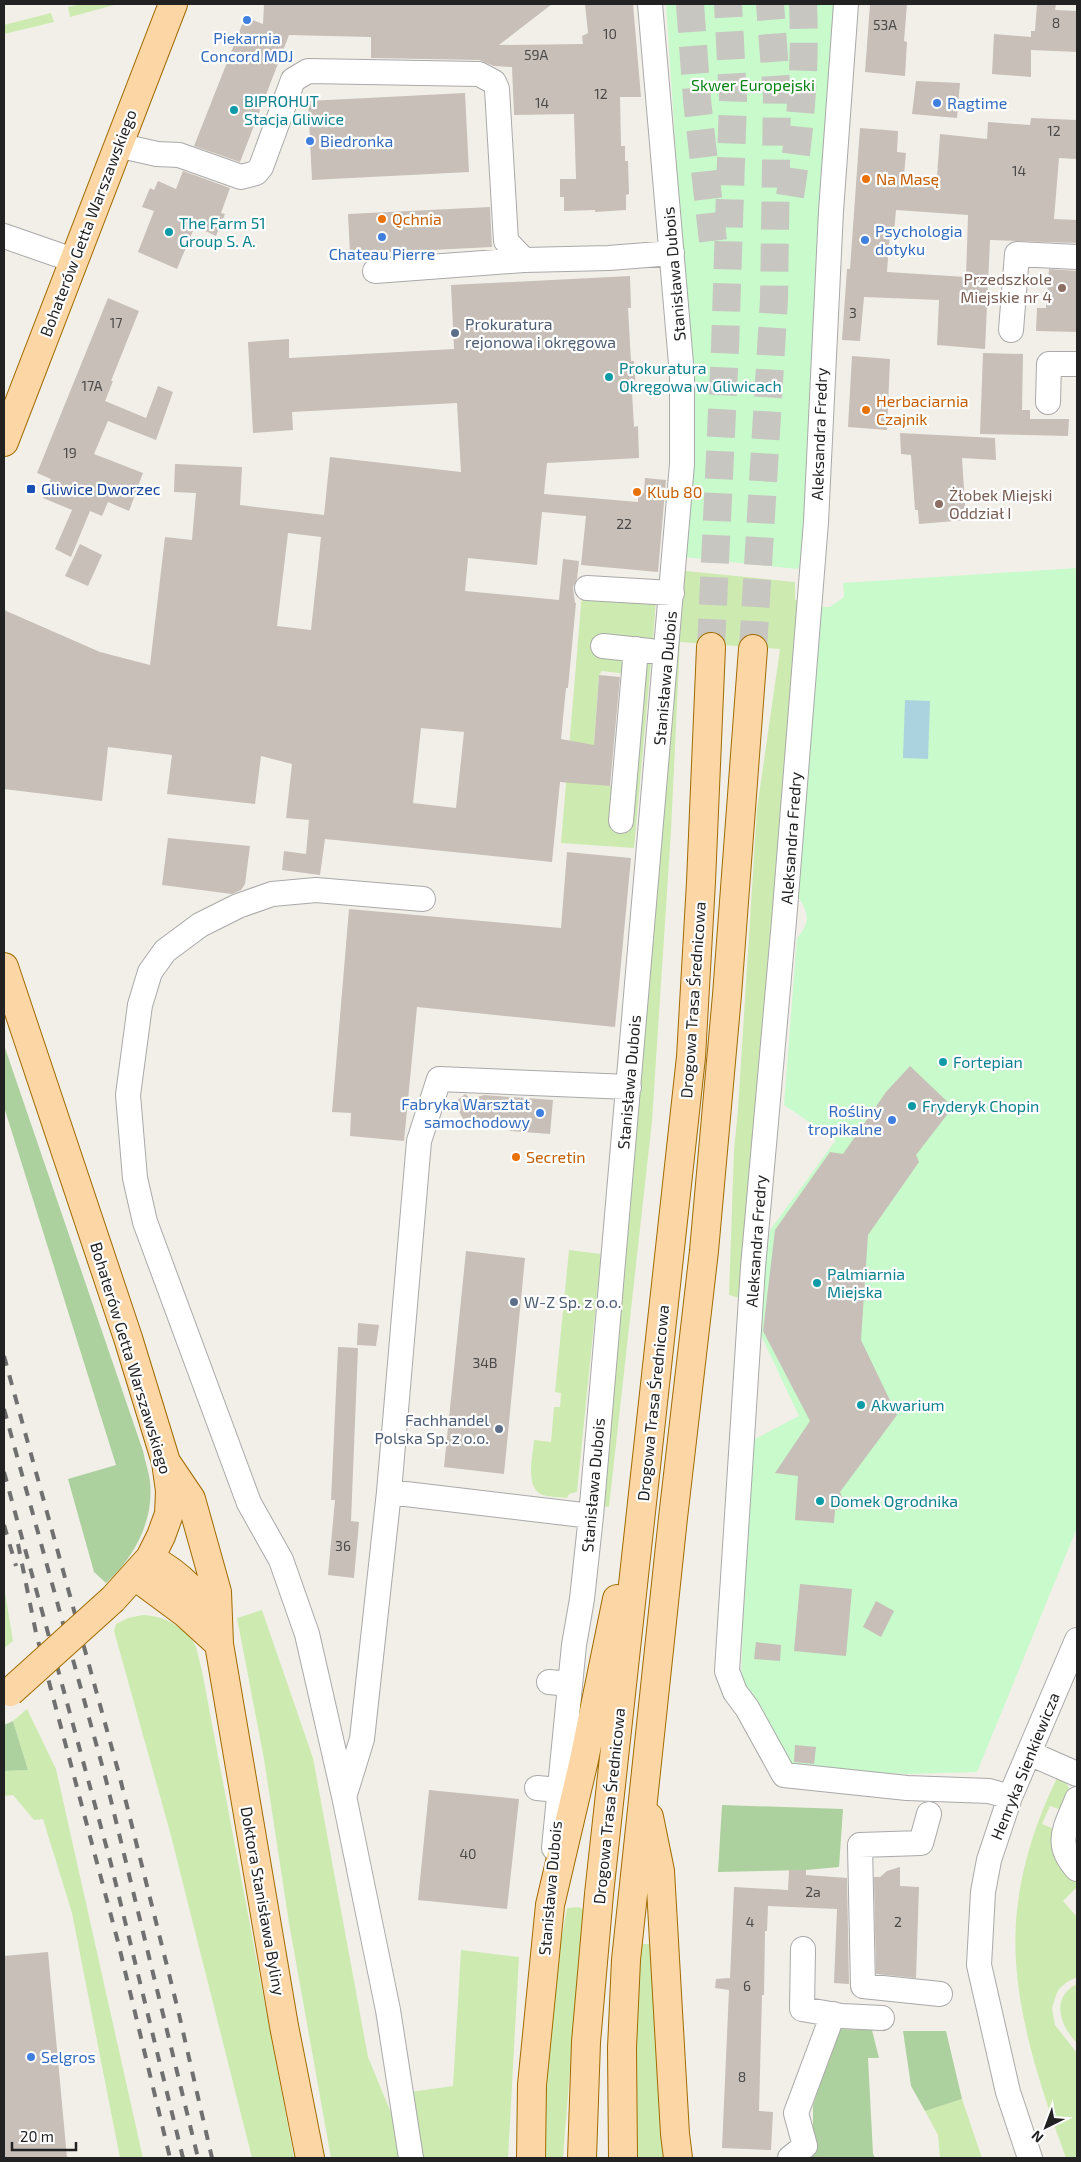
<svg xmlns="http://www.w3.org/2000/svg" width="1081" height="2162" font-family="'Exo 2',sans-serif">
<style>
.grass{fill:#cdebb0}
.forest{fill:#add19e}
.park{fill:#c8facc}
.water{fill:#aad3df}
.building{fill:#c7bfb8;fill-rule:evenodd}
.lines{fill:none;stroke-linecap:round;stroke-linejoin:round}
.major-tunnel{stroke:#c8c6c1;stroke-width:28;stroke-dasharray:28 14;stroke-linecap:butt}
.minor-casing{stroke:#a9a9a9;stroke-width:26}
.major-casing{stroke:#a06b00;stroke-width:30}
.minor{stroke:#fff;stroke-width:24}
.major{stroke:#fcd6a4;stroke-width:28}
.rail{stroke:#707070;stroke-width:4;stroke-dasharray:10 10;stroke-linecap:butt}
.major-bridge-casing{stroke:#a06b00;stroke-width:30;stroke-linecap:butt}
.major-bridge{stroke:#fcd6a4;stroke-width:28}
.shop-dot{fill:#3f7fe0;stroke:#fff;stroke-width:2}
.culture-dot{fill:#0f9aa8;stroke:#fff;stroke-width:2}
.food-dot{fill:#e8710a;stroke:#fff;stroke-width:2}
.education-dot{fill:#8d6e63;stroke:#fff;stroke-width:2}
.service-dot{fill:#5c6f8a;stroke:#fff;stroke-width:2}
.transit-dot{fill:#1a4fb4;stroke:#fff;stroke-width:2}
.labels{text-anchor:middle;stroke-width:4.5;stroke-linejoin:round;paint-order:stroke}
.number-label{font-size:14px;fill:#4b4948}
.shop-label{font-size:16px;fill:#366cbe;stroke:#fff;text-anchor:start}
.park-label{font-size:16px;fill:#0c8416;stroke:#fff}
.culture-label{font-size:16px;fill:#0d838f;stroke:#fff;text-anchor:start}
.food-label{font-size:16px;fill:#c56008;stroke:#fff;text-anchor:start}
.street-label{font-size:16px;fill:#222;stroke:#fff}
.education-label{font-size:16px;fill:#785e54;stroke:#fff;text-anchor:end}
.service-label{font-size:16px;fill:#4e5e75;stroke:#fff;text-anchor:start}
.transit-label{font-size:16px;fill:#164399;stroke:#fff;text-anchor:start}
</style>
<rect width="100%" height="100%" fill="#f2efe9"/>
<path class="grass" d="M81 4H118L70 17 68 7Z
M51 13 54 22 4 34V25Z
M686 571 795 582V600L802 602 740 1298 729 1295 734 1150 738 1110 757 809 780 649 680 642 671 831 652 1121 609 1507 601 1506 683 573Z
M582 593 656 598 653 641 620 659 625 666 627 674 602 671 599 675 591 784 615 786 646 663 651 662 634 848 561 843Z
M569 1250 601 1254 577 1492 569 1494 567 1498C560 1497 550 1497 543 1495 524 1488 533 1456 534 1440L551 1442 554 1407H560L561 1393 555 1392Z
M4 1587 13 1641 4 1648Z
M262 1610 313 1758 368 2057 396 2125 403 2158H331L289 1923 264 1759 237 1618Z
M143 1615C163 1616 188 1627 196 1647 198 1655 200 1663 202 1671L294 2158H252L170 1832 114 1631 116 1624 128 1618Z
M27 1709 56 1769 143 2158H120L72 1913 43 1819 34 1820 13 1795 4 1796V1771L28 1770 13 1721Z
M1058 1776 1066 1783 1070 1790 1064 1811 1050 1806 1042 1824 1056 1830 1063 1866 1077 1882V1887L1063 1901 1077 1917V1977L1067 1982 1059 1989 1056 1995 1052 2008 1055 2025 1077 2053V2158H1066C1038 2080 1008 1994 1017 1910 1022 1864 1037 1818 1058 1776Z
M579 1907 587 1912 576 1993 563 2158H544V2060L552 1993 567 1908Z
M640 1944H654L669 2158H636L635 2098Z
M461 1950 519 1957 508 2158H421L410 2092 453 2086Z
M1077 1984V2043C1060 2026 1050 1997 1077 1984Z
M962 2099 982 2158H940L938 2135 925 2111Z"/>
<path class="forest" d="M4 1045 143 1451C145 1461 149 1472 150 1482 154 1520 135 1557 106 1583L94 1572 68 1479 116 1465 4 1107Z
M13 1721 28 1770 4 1771V1725Z
M722 1805 843 1809 839 1867 806 1870 718 1872Z
M835 2029 872 2030 879 2058H868L873 2154 875 2158H806L813 2147V2106Z
M903 2031H946L962 2099 925 2111 911 2086Z"/>
<path class="park" d="M666 4H839L805 564 797 569 684 557 688 337Z
M1077 568V1528L977 1772 907 1774 788 1768 741 1681 749 1442 799 1416 757 1327 770 1230 836 1140 784 1105 797 938C812 921 808 912 797 895L821 607H830L844 597 843 583Z"/>
<path class="water" d="M905 700 930 701 928 759 903 758Z"/>
<path class="building" d="M264 4H552L499 45 583 44 582 36 588 33 585 4H633L641 97H620L621 146H625V161H628L629 194 626 195V210L595 212V210L564 211V197H560V179H576L574 114 514 115 512 67 494 66 479 60 371 58V37L289 35 240 162 194 146 245 17 263 24Z
M870 4H907L904 41 907 42 905 76 865 72Z
M1037 4H1056L1055 10 1077 11V52L1031 50V77L992 74 994 34 1031 37V31H1035Z
M916 81 960 83 957 118 912 114Z
M465 93 469 172 312 180 308 101Z
M1031 118 1077 120V159L1059 158 1054 219 1077 220V243L990 240 985 349 937 345 939 300 864 297 860 341 842 340 847 269H850L860 128 898 131 897 152 906 153 904 175 937 177 940 134 987 139 988 122 1030 125ZM896 210 968 215 966 277 887 272 890 232H894Z
M183 171 230 188 221 213 225 214 216 236 195 226 177 269 138 252 154 211 142 207 150 188 154 190 158 181 176 189Z
M490 207 492 247 350 254 348 214Z
M1049 269 1077 271V332L1036 331 1037 308H1046Z
M630 276 631 308H628L631 361H634L636 391 632 392 634 427 638 426 639 458 547 463 544 494 638 502V493H644L645 478 666 480 658 572 581 565 586 516 542 512 537 565 468 558 465 591 559 600 563 559 579 561 577 579 573 587 575 603H576L568 688H566L561 739 594 745 599 675 620 677 610 786 560 782 552 862 325 839 320 875 282 870 284 851 306 854 309 820 286 818 292 764 261 756 255 804 167 794 172 755 108 747 102 801 4 789V610L100 652 150 665 165 537 192 540 196 493 174 492 175 464 242 467 240 505 324 515 330 457 461 472 457 403 292 412 293 430 253 433 248 342 289 339V358L454 349 451 285ZM288 533 321 537 311 630 277 626ZM421 728 464 732 456 808 413 803Z
M108 298 139 311 111 381H113L105 401 146 418 158 386 173 392 156 440 108 421 94 454 143 473 129 511 108 502 102 516 90 511 71 557 55 549 72 510 43 498 51 479 37 473Z
M983 353 1023 354 1022 410H1030V419H1069L1068 436 980 434Z
M852 356 890 359 887 430 848 427Z
M900 433 995 438 996 460 962 458 966 520 919 524 918 510H915L911 455 901 454Z
M80 544 102 555 88 586 65 576Z
M168 838 250 846 245 884 241 890 232 894 162 885Z
M567 852 631 858 615 1027 417 1007 404 1141 350 1136 351 1113 332 1112 349 909 561 928Z
M910 1066 953 1107 916 1155 919 1162 868 1235 861 1340 897 1415 840 1492 846 1507 835 1510 834 1523 795 1520 798 1476 775 1473 810 1421 763 1331 775 1230 830 1152 843 1154 886 1092Z
M465 1094 471 1099 484 1095 553 1100 550 1134 510 1131V1124L491 1120 469 1129 454 1103Z
M466 1251 525 1258 504 1474 444 1467Z
M358 1323 379 1325 376 1346 357 1345Z
M338 1347 358 1348 351 1521 359 1522 354 1578 328 1575 335 1500H331Z
M800 1584 852 1589 846 1656 794 1651Z
M876 1601 894 1611 881 1637 863 1627Z
M756 1642 781 1645 780 1661 754 1659Z
M795 1745 816 1747 814 1764 794 1762Z
M429 1790 519 1799 507 1909 418 1900Z
M900 1867V1886L919 1887 916 1978 876 1974 874 1877H880L887 1871Z
M789 1870H806V1875L847 1878 849 1984 834 1983 837 1909 768 1906 767 1931H765L764 1995H762L759 2111 773 2112 771 2150 722 2148 729 1990 715 1988 716 1979 730 1978 734 1887 788 1890Z
M48 1952 67 2158H4V1956Z"/>
<g class="lines">
<path class="major-tunnel" d="M690 4 697 100 714 250
M790 196C800 132 806 68 803 4
M711 647 725 348 733 99 728 4
M753 649 774 299 777 96 770 4"/>
<g class="minor-casing">
<path id="minor" d="M846 4 831 211 816 522 784 921 753 1267 727 1671 735 1692 747 1708 784 1775 907 1788 989 1791 1010 1797
M117 145 157 154 179 155 241 177 256 173 261 167 293 80 308 71 479 74 494 82 497 89 506 241 524 260 609 258 672 253
M4 236 73 260
M375 271 524 260
M1011 330 1017 254 1077 257
M1048 402 1049 364H1077
M587 588 672 593
M603 646 650 651
M621 821 636 649
M389 1492 591 1516
M549 1682 570 1684
M1029 1753 1077 1774
M537 1788 559 1790
M345 1794 362 1739 389 1492 419 1141 439 1079 629 1087
M1077 1799C1066 1828 1053 1843 1077 1869
M929 1814 921 1843 860 1845 863 1986 940 1994
M554 1848 574 1645 582 1599 591 1516 682 464V375L650 4
M803 1949 802 2009 842 2016 882 2018
M411 2158 388 2010 344 1796 307 1634 281 1560 249 1503 145 1222 135 1178 128 1095 140 1005 150 972 165 951 200 925 238 906 272 894 316 890 423 899
M790 2158 805 2146 796 2113 833 2014
M1030 2158 1008 2092 979 1965 983 1892 989 1860 1010 1797 1077 1640"/>
</g>
<g class="major-casing">
<path id="major" d="M4 442 173 4
M4 967 128 1338 166 1462 170 1491 169 1514 161 1536 150 1558 113 1599
M166 1462 191 1499 217 1592 219 1644 284 2026 310 2158
M150 1558C184 1577 196 1593 218 1624
M135 1576 185 1613 219 1644
M649 1817 660 1871 675 2134 678 2158
M531 2158 532 2085 550 1905 584 1760 617 1599
M582 2158 586 2042 599 1894 691 1057 701 882 711 647
M623 2158 622 2048 626 1960 673 1518 704 1251 727 995 753 649"/>
</g>
<use href="#minor" class="minor"/>
<use href="#major" class="major"/>
<path class="rail" d="M4 1356 119 1774 178 2010 212 2158
M4 1409 105 1776 198 2158
M4 1472 110 1860 183 2158
M4 1525 16 1566
M18 1544 36 1633 118 1942 170 2158"/>
<g class="major-bridge-casing">
<path id="major-bridge" d="M10 1692 113 1599"/>
</g>
<use href="#major-bridge" class="major-bridge"/>
</g>
<g class="shop-dot">
<circle cx="247" cy="20" r="5"/>
<circle cx="937" cy="103" r="5"/>
<circle cx="310" cy="141" r="5"/>
<circle cx="382" cy="237" r="5"/>
<circle cx="865" cy="240" r="5"/>
<circle cx="540" cy="1113" r="5"/>
<circle cx="892" cy="1120" r="5"/>
<circle cx="31" cy="2057" r="5"/>
</g>
<g class="culture-dot">
<circle cx="234" cy="110" r="5"/>
<circle cx="169" cy="232" r="5"/>
<circle cx="609" cy="377" r="5"/>
<circle cx="943" cy="1062" r="5"/>
<circle cx="912" cy="1106" r="5"/>
<circle cx="817" cy="1283" r="5"/>
<circle cx="861" cy="1405" r="5"/>
<circle cx="820" cy="1501" r="5"/>
</g>
<g class="food-dot">
<circle cx="866" cy="179" r="5"/>
<circle cx="382" cy="219" r="5"/>
<circle cx="866" cy="410" r="5"/>
<circle cx="637" cy="492" r="5"/>
<circle cx="516" cy="1157" r="5"/>
</g>
<g class="education-dot">
<circle cx="1062" cy="288" r="5"/>
<circle cx="939" cy="504" r="5"/>
</g>
<g class="service-dot">
<circle cx="455" cy="333" r="5"/>
<circle cx="514" cy="1302" r="5"/>
<circle cx="499" cy="1429" r="5"/>
</g>
<rect class="transit-dot" x="26" y="484" width="10" height="10" rx="2.5"/>
<g class="labels">
<g class="number-label">
<text x="1056" y="28">8</text>
<text x="885" y="30">53A</text>
<text x="610" y="39">10</text>
<text x="536" y="60">59A</text>
<text x="601" y="99">12</text>
<text x="542" y="108">14</text>
<text x="1054" y="136">12</text>
<text x="1019" y="176">14</text>
<text x="853" y="318">3</text>
<text x="116" y="328">17</text>
<text x="92" y="391">17A</text>
<text x="70" y="458">19</text>
<text x="624" y="529">22</text>
<text x="485" y="1368">34B</text>
<text x="343" y="1551">36</text>
<text x="468" y="1859">40</text>
<text x="813" y="1897">2a</text>
<text x="750" y="1927">4</text>
<text x="898" y="1927">2</text>
<text x="747" y="1991">6</text>
<text x="742" y="2082">8</text>
</g>
<g class="shop-label">
<text x="247" y="44" text-anchor="middle">Piekarnia<tspan x="247" dy="18">Concord MDJ</tspan></text>
<text x="947" y="109">Ragtime</text>
<text x="320" y="147">Biedronka</text>
<text x="875" y="237">Psychologia<tspan x="875" dy="18">dotyku</tspan></text>
<text x="382" y="260" text-anchor="middle">Chateau Pierre</text>
<text x="530" y="1110" text-anchor="end">Fabryka Warsztat<tspan x="530" dy="18">samochodowy</tspan></text>
<text x="882" y="1117" text-anchor="end">Rośliny<tspan x="882" dy="18">tropikalne</tspan></text>
<text x="41" y="2063">Selgros</text>
</g>
<g class="park-label">
<text x="753" y="91">Skwer Europejski</text>
</g>
<g class="culture-label">
<text x="244" y="107">BIPROHUT<tspan x="244" dy="18">Stacja Gliwice</tspan></text>
<text x="179" y="229">The Farm 51<tspan x="179" dy="18">Group S. A.</tspan></text>
<text x="619" y="374">Prokuratura<tspan x="619" dy="18">Okręgowa w Gliwicach</tspan></text>
<text x="953" y="1068">Fortepian</text>
<text x="922" y="1112">Fryderyk Chopin</text>
<text x="827" y="1280">Palmiarnia<tspan x="827" dy="18">Miejska</tspan></text>
<text x="871" y="1411">Akwarium</text>
<text x="830" y="1507">Domek Ogrodnika</text>
</g>
<g class="food-label">
<text x="876" y="185">Na Masę</text>
<text x="392" y="225">Qchnia</text>
<text x="876" y="407">Herbaciarnia<tspan x="876" dy="18">Czajnik</tspan></text>
<text x="647" y="498">Klub 80</text>
<text x="526" y="1163">Secretin</text>
</g>
<g class="street-label">
<text transform="translate(88 223) rotate(-69)" y="6">Bohaterów Getta Warszawskiego</text>
<text transform="translate(674 274) rotate(-95)" y="6">Stanisława Dubois</text>
<text transform="translate(819 434) rotate(-88)" y="6">Aleksandra Fredry</text>
<text transform="translate(665 678) rotate(-85)" y="6">Stanisława Dubois</text>
<text transform="translate(791 838) rotate(-86)" y="6">Aleksandra Fredry</text>
<text transform="translate(693 1000) rotate(-86)" y="6">Drogowa Trasa Średnicowa</text>
<text transform="translate(629 1082) rotate(-85)" y="6">Stanisława Dubois</text>
<text transform="translate(756 1241) rotate(-86)" y="6">Aleksandra Fredry</text>
<text transform="translate(131 1358) rotate(73)" y="6">Bohaterów Getta Warszawskiego</text>
<text transform="translate(653 1403) rotate(-84)" y="6">Drogowa Trasa Średnicowa</text>
<text transform="translate(593 1485) rotate(-85)" y="6">Stanisława Dubois</text>
<text transform="translate(1025 1766) rotate(-68)" y="6">Henryka Sienkiewicza</text>
<text transform="translate(609 1806) rotate(-84)" y="6">Drogowa Trasa Średnicowa</text>
<text transform="translate(550 1888) rotate(-85)" y="6">Stanisława Dubois</text>
<text transform="translate(263 1901) rotate(80)" y="6">Doktora Stanisława Byliny</text>
</g>
<g class="education-label">
<text x="1052" y="285">Przedszkole<tspan x="1052" dy="18">Miejskie nr 4</tspan></text>
<text x="949" y="501" text-anchor="start">Żłobek Miejski<tspan x="949" dy="18">Oddział I</tspan></text>
</g>
<g class="service-label">
<text x="465" y="330">Prokuratura<tspan x="465" dy="18">rejonowa i okręgowa</tspan></text>
<text x="524" y="1308">W-Z Sp. z o.o.</text>
<text x="489" y="1426" text-anchor="end">Fachhandel<tspan x="489" dy="18">Polska Sp. z o.o.</tspan></text>
</g>
<g class="transit-label">
<text x="41" y="495">Gliwice Dworzec</text>
</g>
</g>
<rect width="1081" height="2162" fill="none" stroke="#222222" stroke-width="10"/>
<g transform="translate(1046 2127) rotate(222)" stroke="#ffffff" stroke-width="4" paint-order="stroke">
<path d="M0-4L9 19L0 12L-9 19Z" fill="#222222"/>
<text y="-8" font-size="14" font-weight="bold" text-anchor="middle" fill="#222222">N</text>
</g>
<path d="M12 2142v8h64v-8" fill="none" stroke="#222222" stroke-width="2.5"/>
<text x="20" y="2142" font-size="15" fill="#222222" stroke="#ffffff" stroke-width="4" paint-order="stroke">20 m</text>
</svg>
